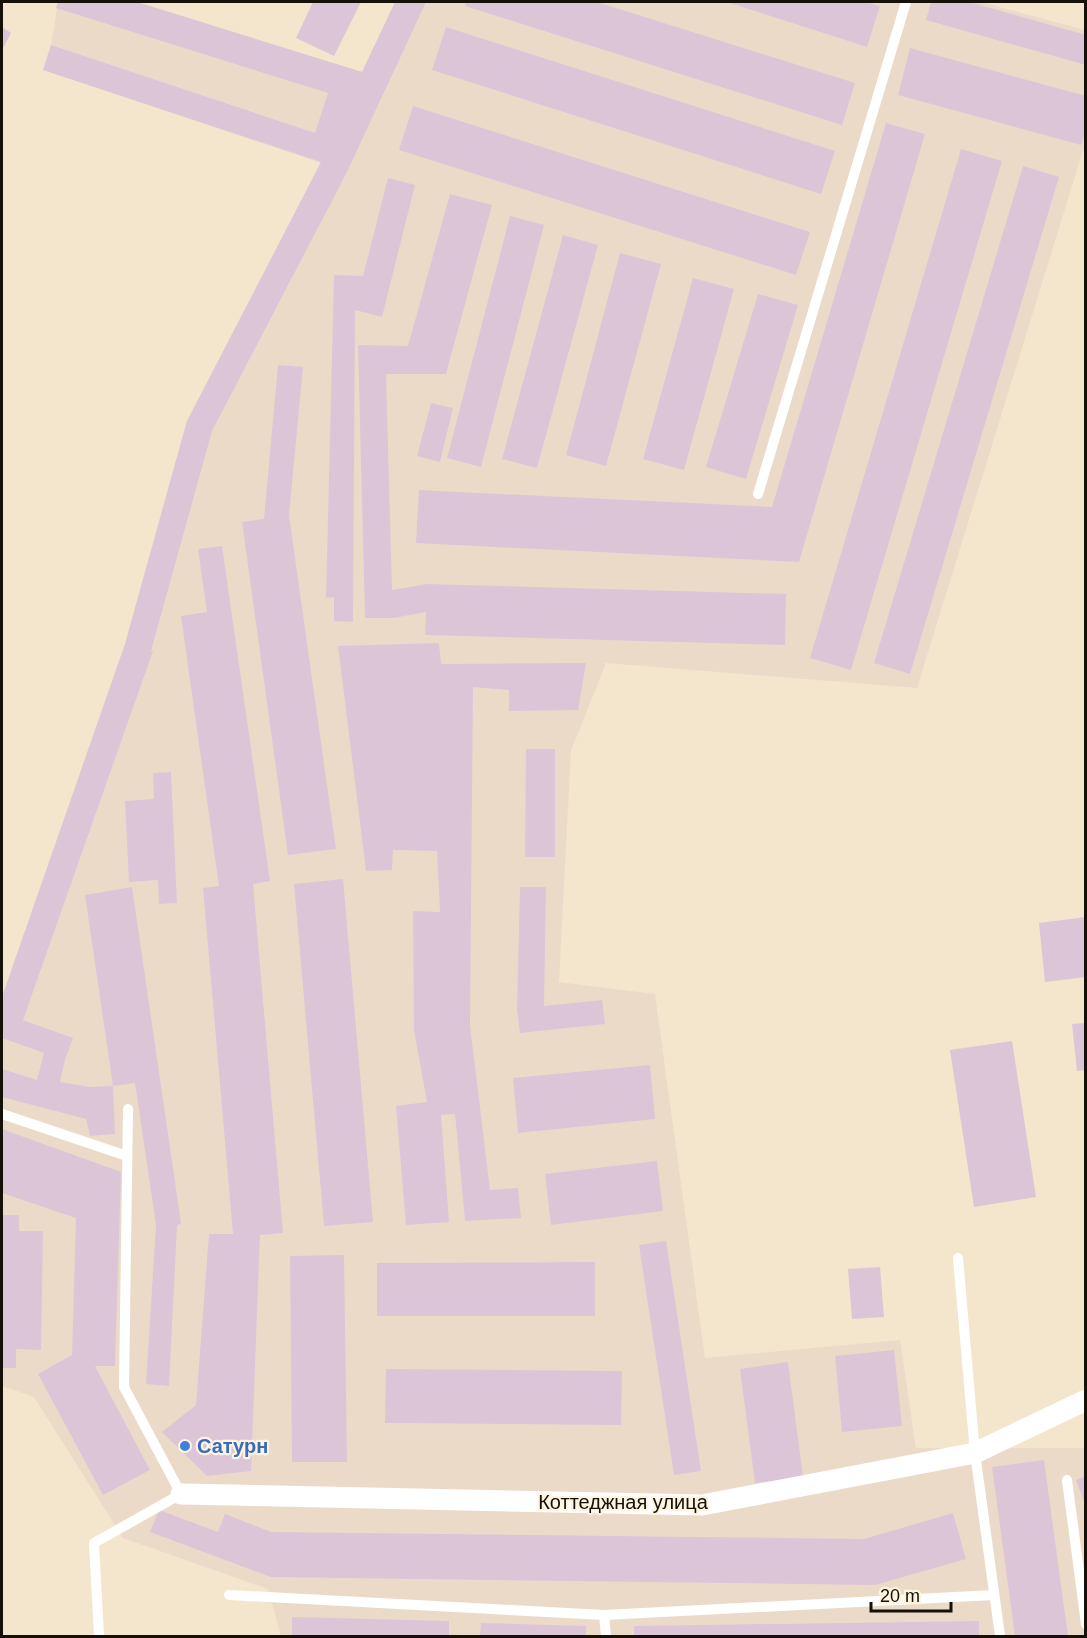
<svg xmlns="http://www.w3.org/2000/svg" width="1087" height="1638" font-family="Helvetica,sans-serif">
<style>
.industrial{fill:#ecdac9}
.building{fill:#ddc5d8}
.lines{fill:none;stroke-linecap:round;stroke-linejoin:round}
.lane{stroke:#fff;stroke-width:10}
.street{stroke:#fff;stroke-width:21}
.shop-dot{fill:#3f7fe0;stroke:#fef4df;stroke-width:2}
.labels{text-anchor:middle;stroke-width:4.5;stroke-linejoin:round;paint-order:stroke}
.shop-label{font-size:20px;font-weight:bold;fill:#366cbe;stroke:#fef4df;text-anchor:start}
.street-label{font-size:20px;fill:#151008;stroke:#fef4df}
</style>
<rect width="100%" height="100%" fill="#f3e6cc"/>
<path class="industrial" d="M58 2H137L362 72 395 2H981L1085 30V144L917 688 606 663 571 751 559 982 655 994 705 1358 900 1340 916 1448H1085V1636H281L268 1589 123 1538 34 1397 2 1386V997L125 644 187 421 321 163 43 70 51 45Z"/>
<path class="building" d="M58 2H137L362 72 395 2H426L346 174 212 431 151 651H153L23 1020 73 1038 65 1060 60 1082 90 1087 113 1086 115 1134 90 1136 86 1119 2 1097V1069L37 1080 44 1053 2 1038V997L125 644 187 421 321 162 43 70 51 45 315 133 328 93 56 8Z
M313 2H361L334 56 296 38Z
M466 2H597L855 83 842 125 465 6Z
M727 2H866L880 6 867 47Z
M931 2H969L1086 35V65L926 20Z
M2 27 11 33 2 50Z
M446 27 835 151 821 194 432 70Z
M910 48 1086 96V129L1081 145 898 95Z
M413 106 810 232 796 275 399 150Z
M886 123 925 134 799 562 416 543 419 490 772 507Z
M961 149 1002 161 851 670 810 658Z
M1023 166 1059 177 910 674 874 663Z
M388 178 415 185 382 317 355 310 353 622 334 621V597L326 598 334 275 363 276Z
M450 194 492 205 446 374H386L392 590 427 584 786 594 785 645 425 635 426 612 393 618H365L358 345 408 346Z
M510 216 544 225 481 467 447 458Z
M563 235 598 245 537 468 502 459Z
M620 253 661 264 606 466 566 455Z
M693 278 734 289 684 470 643 459Z
M758 294 798 305 746 479 706 467Z
M278 365 303 367 289 515 336 849 288 855 242 522 264 519Z
M431 403 453 408 440 462 417 456Z
M222 546 270 881 253 884 283 1233 260 1235 251 1471 207 1476 162 1432 196 1405 209 1234H233L203 888 219 886 181 616 207 612 198 549Z
M439 643 441 664 586 663 578 710 509 711V690L473 687 470 1025 490 1190 518 1188 521 1218 465 1221 455 1114 441 1115 449 1222 406 1225 396 1106 427 1102 414 1030 413 911 440 912 437 851 393 850 392 870 366 871 338 646Z
M526 749H555V857H525Z
M171 772 177 903 159 904 158 880 129 882 125 801 154 799 153 773Z
M343 879 373 1222 324 1226 294 884Z
M132 887 181 1223 177 1226 169 1386 146 1384 156 1225 135 1083 113 1086 85 895Z
M520 887H546L544 1006 602 1000 605 1024 520 1033 517 1009Z
M1086 917V977L1045 982 1039 923Z
M1086 1023V1070L1077 1071 1072 1024Z
M1012 1041 1036 1197 974 1207 950 1050Z
M650 1065 655 1119 518 1133 513 1078Z
M2 1129 121 1172 115 1366H95L150 1470 103 1495 38 1374 72 1355 76 1218 2 1193Z
M657 1161 663 1211 551 1225 545 1174Z
M2 1215H19V1231H43L41 1350 16 1349V1368H2Z
M666 1241 701 1471 674 1475 639 1245Z
M344 1255 347 1462H292L290 1256Z
M595 1262V1316H377V1263Z
M880 1267 884 1317 852 1319 848 1269Z
M894 1350 902 1426 842 1432 835 1356Z
M788 1362 803 1477 755 1483 740 1369Z
M386 1369 622 1371 621 1425 385 1423Z
M1044 1460 1068 1636H1015L992 1467Z
M1086 1476V1504H1085L1076 1480Z
M159 1510 218 1532 225 1514 271 1532 864 1539 953 1513 966 1559 875 1585 271 1577 150 1532Z
M292 1617 449 1621V1636H292Z
M979 1621V1636H634V1626Z
M481 1623 586 1626V1636H480Z"/>
<g class="lines">
<path class="lane" d="M758 494 906 2
M2 1114 127 1156
M958 1258 975 1453 1000 1636
M1067 1480 1086 1624
M229 1595 604 1615 994 1595
M604 1615 606 1636
M99 1636 94 1543 181 1494 124 1387 128 1109"/>
<path class="street" d="M181 1494 702 1505 975 1453 1086 1400"/>
</g>
<circle class="shop-dot" cx="185" cy="1446" r="6"/>
<g class="labels">
<g class="shop-label">
<text x="197" y="1453">Сатурн</text>
</g>
<g class="street-label">
<text x="623" y="1509">Коттеджная улица</text>
</g>
</g>
<rect width="1087" height="1638" fill="none" stroke="#151008" stroke-width="6"/>
<path d="M871 1602v9h80v-9" fill="none" stroke="#151008" stroke-width="3"/>
<text x="880" y="1602" font-size="18" fill="#151008" stroke="#fef4df" stroke-width="4.5" paint-order="stroke">20 m</text>
</svg>
